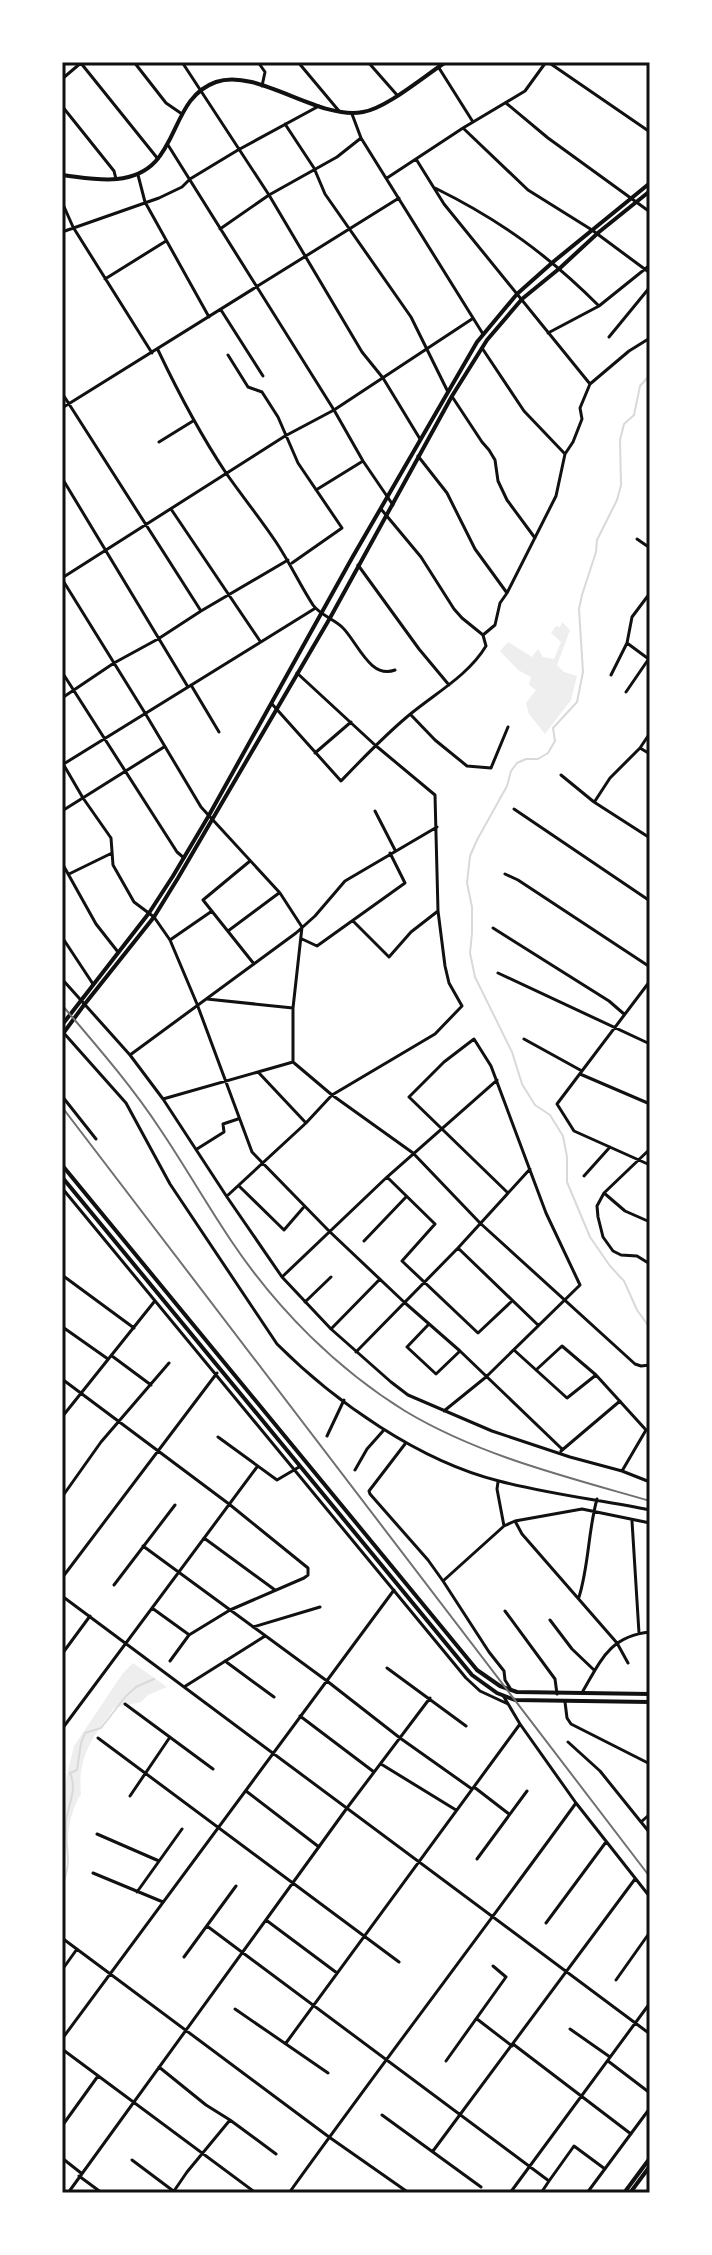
<svg xmlns="http://www.w3.org/2000/svg" width="712" height="2255" font-family="'PT Sans Narrow',sans-serif">
<style>
.green{fill:#eee}
.lines{fill:none;stroke-linecap:round;stroke-linejoin:round}
.stream{stroke:#d9d9d9;stroke-width:2}
.minor{stroke:#111;stroke-width:3}
.secondary{stroke:#111;stroke-width:4}
.primary{stroke:#111;stroke-width:4}
.rail{stroke:#707070;stroke-width:2}
.neatline{fill:none;stroke:#111;stroke-width:3}
</style>
<rect width="100%" height="100%" fill="#fff"/>
<path class="green" d="M562 622 570 630 557 665 564 672 577 676 571 700 545 734 529 714 526 703 536 690 529 685 531 677 518 670 500 651 508 642 532 657 538 649 543 657 554 659 561 642 551 633 556 626 560 627Z
M133 1663 167 1687 148 1695 141 1702 114 1708C93 1737 77 1757 81 1794 64 1820 69 1855 62 1885V1796L74 1746 123 1673Z"/>
<g class="lines">
<path class="stream" d="M650 375 640 386 634 415 624 424 620 440 621 485 617 500 597 540 596 552 582 595 579 609 583 672 577 702 553 728 555 741 548 753 538 759H526L517 763 511 771 507 786 477 840 470 856 467 883 472 907V933L470 953 475 977 512 1052 522 1084 535 1105 550 1115 563 1136 567 1157V1182L590 1237 610 1266 624 1281 637 1310 650 1328
M62 1887C73 1858 65 1851 66 1823 67 1806 78 1791 70 1773L77 1770 81 1743 85 1733 101 1728 126 1696 136 1687 154 1679"/>
<path class="minor" d="M80 62 158 159
M134 62 166 103 182 114
M182 62 269 195 362 352 383 378 420 439
M258 62 265 72 262 86
M298 62 339 111
M368 62 397 95
M548 62 650 132
M439 68 473 122
M62 79 82 62
M506 103 548 138 650 212
M62 106 114 171 116 179
M352 114 361 138 483 334
M285 124 314 168 325 194 411 317 448 392
M463 128 528 190 592 230 650 273
M168 145 334 410 363 461 393 505
M416 159 444 204 590 384
M138 175 145 202 209 317
M387 178 463 128 525 91 546 62
M435 188C500 220 548 255 599 306
M62 202 73 227 152 353
M220 229 269 195 337 157 361 138
M62 232 159 198 182 187 190 179 238 150 319 106
M105 279 166 241
M221 310 263 376
M548 333 599 306 650 265
M609 337 650 287
M482 348 524 411 565 454
M158 350C178 392 200 434 226 473 242 496 260 518 276 542 290 563 300 585 313 605 320 615 334 619 342 627 357 641 370 680 395 670
M228 355 248 387 262 392 278 417 298 463 342 528 292 563
M62 393 201 611
M453 398 482 442 489 450 495 460 498 481 507 500 535 538
M62 408 399 198
M159 442 193 421
M418 456 447 493 475 549 507 593
M62 478 188 687
M316 490 363 461
M171 509 260 641
M381 509 421 557 454 609 462 618 483 635
M637 539 650 548
M358 565 419 649 449 685
M62 578 285 436 334 410 472 319
M62 579 145 713 201 807 280 893 302 927 293 1008V1062L332 1095 413 1153 480 1223 635 1364 641 1366 650 1365
M627 643 650 660
M62 672 177 852 184 858
M611 675 627 643 632 617 650 593
M191 685 219 732
M626 692 650 657
M62 698 114 663 158 639 201 611 288 560
M272 704 341 781C363 758 384 736 408 716 434 694 468 676 486 646L483 635 495 625 500 603 507 593 556 496 565 454 573 442 582 419 580 408 590 384 629 351 650 338
M411 715 435 740 467 766 491 768 508 727
M640 748 650 754
M315 753 351 722
M62 762 83 798 111 838 113 865 134 902 154 917 170 940 197 1004 252 1152 329 1231 404 1302 460 1351 562 1449
M62 765 314 609
M561 775 594 802 650 838
M595 801 610 778 640 748 650 733
M514 809 650 901
M62 811 164 747
M375 811 395 850
M250 861 203 900 254 964
M62 863 96 924 118 952
M69 874 112 853
M505 874 518 880 650 967
M353 921 389 957 411 932 438 911
M493 928 609 1001 624 1014
M228 931 279 893
M62 937 93 984
M302 939 317 946 405 883 390 853
M170 940 212 911
M498 973 650 1044
M62 979 130 1055 163 1099 227 1197 282 1277 331 1329 391 1382 408 1395 492 1431 570 1457 622 1471 650 1482
M650 981 557 1104 574 1131 650 1165
M207 999 293 1008
M62 1031 126 1103 170 1184 277 1344C335 1402 419 1461 499 1481 548 1494 600 1500 650 1510
M524 1039 582 1071
M130 1055 296 933 315 916 345 881 437 827
M259 1073 306 1123
M580 1074 650 1104
M62 1096 96 1139
M163 1099 293 1062
M197 1149 224 1132 223 1124 238 1119
M650 1149 604 1193 597 1206 598 1217 603 1237 613 1251 621 1255 637 1256 650 1264
M584 1176 610 1147
M387 1177 435 1224 402 1261 478 1333 512 1301
M239 1186 284 1230 303 1208
M62 1188 466 1678 480 1691 508 1704
M604 1193 625 1211 650 1222
M227 1196 306 1123 332 1095 435 1034 462 1006 449 983 445 966 438 911 435 795 375 745 297 673
M364 1241 406 1197
M458 1248 538 1325
M62 1275 134 1328
M282 1277 387 1177 497 1080
M650 1280V1292
M305 1302 331 1277
M428 1325 407 1347 436 1374 460 1351
M64 1328 108 1359
M331 1329 380 1279
M514 1350 567 1398 596 1375
M356 1352 458 1248 530 1169
M112 1356 151 1385
M536 1370 562 1346 596 1375 646 1430 622 1471
M62 1379 229 1504 308 1568V1575L304 1578 230 1610 189 1635 170 1661
M444 1411 486 1377 580 1285 546 1213 491 1066 474 1039 444 1062 409 1097 508 1193
M62 1417 154 1302
M327 1436 344 1400
M218 1437 277 1480 299 1467
M405 1444 369 1491 370 1494 428 1560 443 1581
M561 1451 620 1401
M355 1470 367 1449 383 1431
M498 1482 497 1489 504 1526
M62 1497 101 1442 169 1363
M515 1521 522 1534 617 1643 628 1663
M632 1521 639 1633
M204 1538 275 1590
M143 1546 327 1681 400 1738 472 1789
M62 1578 217 1373
M114 1585 175 1505
M62 1596 650 2034
M579 1597C589 1565 588 1531 597 1499
M152 1608 188 1634
M505 1611 555 1679 557 1694
M550 1620 572 1649 594 1670
M253 1627 320 1607
M62 1654 90 1616
M225 1661 274 1697
M387 1668 466 1726
M184 1687 265 1636
M510 1688 505 1680 504 1671 489 1652 443 1581 504 1526 515 1521 582 1509 650 1523
M583 1691C601 1660 610 1636 650 1632
M504 1697 520 1724 576 1803 650 1897
M565 1702 567 1718 571 1724 650 1764
M125 1704 213 1769
M300 1716 374 1772
M62 1729 257 1467
M98 1738 399 1962
M568 1742 600 1771 641 1822 650 1814
M381 1764 456 1810
M474 1787 509 1814
M246 1791 319 1847
M130 1796 170 1737
M641 1822 650 1833
M97 1834 159 1861
M477 1859 527 1791
M93 1873 163 1902
M137 1892 182 1829
M266 1920 337 1973
M546 1923 606 1842
M207 1926 549 2181 541 2193
M62 1938 329 2137 409 2193
M184 1957 236 1886
M62 1970 77 1949
M616 1980 650 1932
M235 2009 328 2073
M477 2019 512 2046
M570 2029 610 2057
M62 2039 394 1590
M286 2043 520 1724
M513 2044 631 2134
M62 2049 256 2193
M446 2061 506 1977 493 1966
M608 2061 650 2093
M159 2067 206 2105 230 2120 276 2154
M382 2115 481 2187
M62 2126 98 2076
M433 2151 635 1879
M62 2158 81 2173
M132 2160 176 2193
M79 2176 102 2193
M549 2181 574 2146 605 2169
M174 2191 187 2172 230 2120
M68 2193 347 1808 430 1698
M289 2193C383 2062 481 1934 576 1803
M510 2193 650 2003
M587 2193 650 2108"/>
<path class="secondary" d="M62 175C80 177 99 181 117 179 183 173 165 100 216 82 257 67 319 121 363 112 387 108 424 76 446 62
M62 1025 149 913 173 876 208 817 352 558 477 342 517 294 553 262 650 183
M62 1035 84 1005 154 917 178 878 330 618 452 396 487 340 522 299 560 268 599 232 650 191
M624 2193 650 2158
M630 2193 650 2166"/>
<path class="primary" d="M62 1165 477 1670 500 1686 517 1692 650 1694
M62 1177 472 1675 497 1693 515 1700 650 1702"/>
<path class="rail" d="M62 1005C96 1045 131 1085 160 1129 185 1166 207 1205 232 1242 277 1309 337 1369 405 1411 480 1456 567 1477 650 1501
M62 1107 650 1877"/>
</g>
<rect width="712" height="2255" fill="none" stroke="#ffffff" stroke-width="128"/>
<rect x="64" y="64" width="584" height="2127" class="neatline"/>
</svg>
